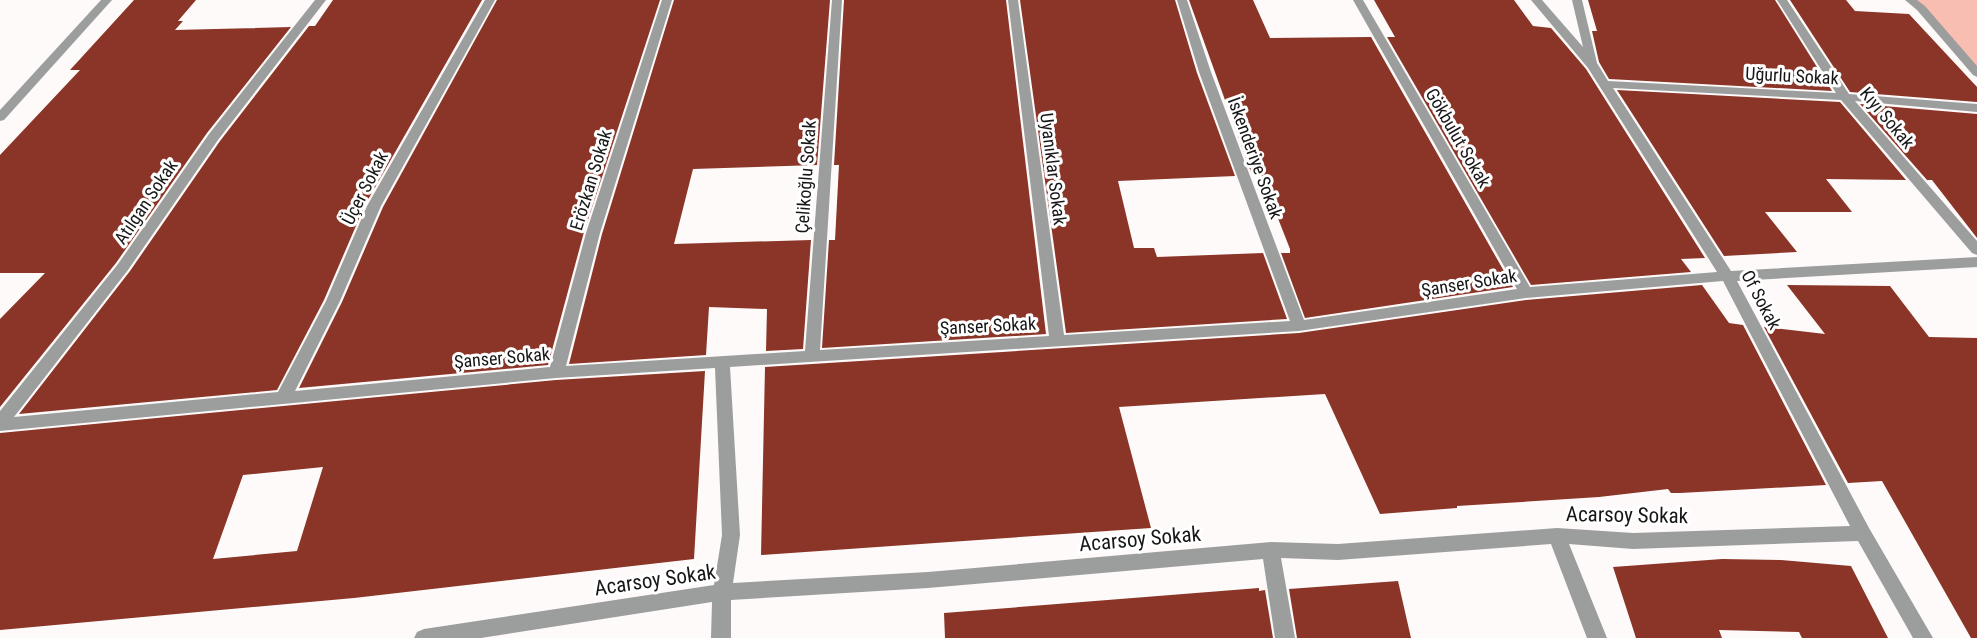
<svg xmlns="http://www.w3.org/2000/svg" width="1977" height="638" font-family="'Roboto Condensed',sans-serif">
<style>
.green{fill:#f9beb2}
.building{fill:#8a3527;fill-rule:evenodd}
.lines{fill:none;stroke-linecap:round;stroke-linejoin:round}
.minor{fill:#9c9e9e;fill-rule:evenodd}
.tertiary{fill:#9c9e9e;fill-rule:evenodd}
.labels{text-anchor:middle;stroke-width:6;stroke-linejoin:round;paint-order:stroke}
.street-label{font-size:18px;fill:#171616;stroke:#fff}
.near-street-label{font-size:21px;fill:#171616;stroke:#fff}
</style>
<rect width="100%" height="100%" fill="#fefaf9"/>
<path class="green" d="M1910 0H1977V73Z"/>
<path class="building" d="M134 0H196L178 21H183L175 30 291 27 207 133 116 263 0 407V319L45 273H0V155L80 70H70Z
M333 0H482L365 205 324 300 277 390 19 414 130 271 220 141 309 26H315Z
M497 0H660L584 232 548 365 299 388 342 302 383 207Z
M674 0H830L817 165 693 169 674 244 811 240 803 349 766 351 767 309 709 307 706 355 569 364 602 234Z
M844 0H1006L1046 334 822 348 829 240H835L839 165H834Z
M1020 0H1175L1197 73 1235 176 1118 181 1134 248H1154L1157 257 1263 253 1287 319 1066 333Z
M1189 0H1253L1270 38 1371 37 1513 287 1305 318 1281 253H1290V249L1261 175H1252Z
M1374 0H1514L1533 26 1551 28 1586 69 1705 258 1681 259 1691 272 1531 285 1387 37H1395Z
M1588 0H1775L1832 91 1609 79 1599 62 1592 31H1597Z
M1790 0H1846L1855 11 1909 14 1977 87V102L1850 92Z
M1617 90 1840 102 1906 180 1826 179 1852 212H1765L1797 252 1724 256Z
M1860 104 1977 114V238L1932 180H1927Z
M1702 285 1729 323 1743 325 1826 485 1680 493H1671L1668 489 1599 497 1457 506V508L1380 514 1325 394 1119 407 1151 528 761 555 765 367 1299 333 1526 300Z
M1787 285 1890 286 1929 337 1977 338V638H1971L1882 481 1848 483 1764 327 1825 334Z
M705 371 694 559 354 598 0 630V433L556 380ZM323 467 297 551 213 559 243 475Z
M1722 559 1781 560 1851 566 1888 638H1802L1799 632 1719 630 1722 638H1636L1613 567Z
M1398 581 1411 638H1297L1289 589Z
M1259 588V591L1265 590 1273 638H945L944 613Z"/>
<g class="lines">
<path class="minor" d="M315 0H326L218 140 128 270 14 417 278 392 326 301 367 206 485 0H495L381 206 340 301 295 391 550 367 586 233 662 0H672L600 233 566 366 805 351 832 0H842L820 350 1049 336 1008 0H1018L1064 335 1290 321 1199 72 1177 0H1187L1211 72 1304 320 1517 289 1353 0H1363L1530 287 1717 272 1588 68 1531 0H1542L1583 47 1572 0H1582L1597 63 1608 81 1836 93 1777 0H1787L1849 94 1977 104V112L1855 101 1977 241V255L1972 253 1841 100 1613 88 1731 271 1977 257V267L1737 281 1869 528 1933 638H1913L1858 541 1633 549 1569 544 1607 638H1587L1551 544 1338 560 1281 558 1295 638H1275L1263 559 928 588 731 600V638H711L712 602 481 638H414L417 632 424 629 714 585 722 535 715 368 556 378 0 431V411L118 264 209 134ZM1723 281 1850 526 1633 533 1557 528 1338 544 1271 542 928 572 733 583 740 535 730 367 1299 331 1526 298Z
M1905 0H1917L1925 6 1977 66V77L1973 75 1917 10Z"/>
<path class="tertiary" d="M101 0H112L4 120 0 121V110Z"/>
</g>
<g class="labels">
<g class="street-label">
<text transform="translate(1792 76) rotate(3)" y="6">Uğurlu Sokak</text>
<text transform="translate(1887 118) rotate(50)" y="6">Kıyı Sokak</text>
<text transform="translate(1458 138) rotate(60)" y="6">Gökbulut Sokak</text>
<text transform="translate(1255 158) rotate(70)" y="6">İskenderiye Sokak</text>
<text transform="translate(1053 169) rotate(83)" y="6">Uyanıklar Sokak</text>
<text transform="translate(806 177) rotate(-86)" y="6">Çelikoğlu Sokak</text>
<text transform="translate(591 180) rotate(-73)" y="6">Erözkan Sokak</text>
<text transform="translate(365 188) rotate(-63)" y="6">Üçer Sokak</text>
<text transform="translate(146 202) rotate(-56)" y="6">Atılgan Sokak</text>
<text transform="translate(1469 283) rotate(-9)" y="6">Şanser Sokak</text>
<text transform="translate(1761 300) rotate(62)" y="6">Of Sokak</text>
<text transform="translate(988 326) rotate(-3)" y="6">Şanser Sokak</text>
<text transform="translate(502 358) rotate(-5)" y="6">Şanser Sokak</text>
</g>
<g class="near-street-label">
<text transform="translate(1627 515) rotate(1)" y="7">Acarsoy Sokak</text>
<text transform="translate(1140 539) rotate(-5)" y="7">Acarsoy Sokak</text>
<text transform="translate(655 580) rotate(-8)" y="7">Acarsoy Sokak</text>
</g>
</g>
</svg>
